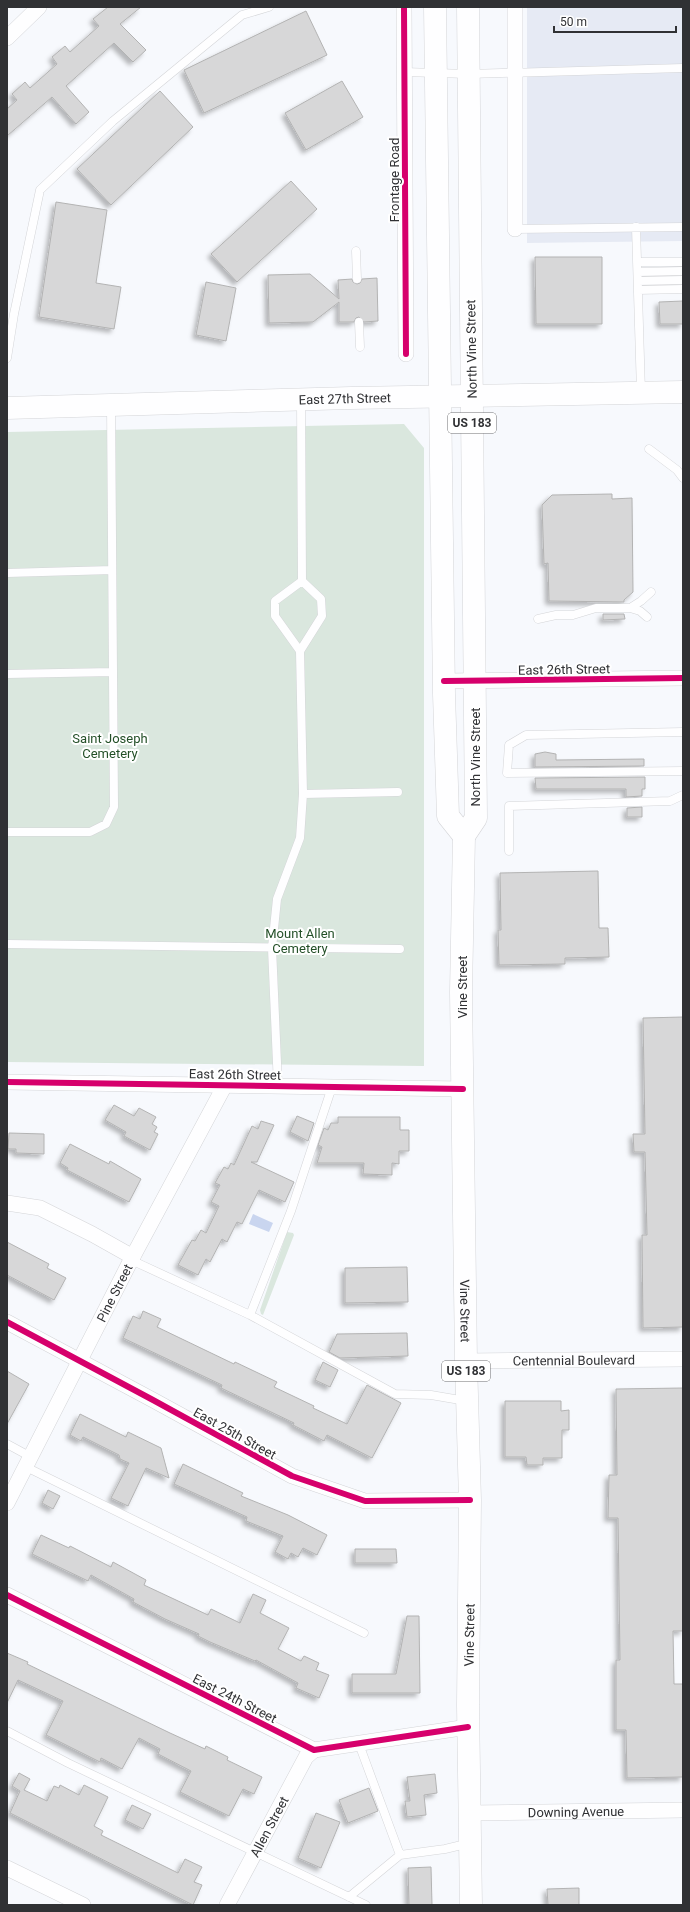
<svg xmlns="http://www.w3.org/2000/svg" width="690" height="1912" font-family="Roboto,sans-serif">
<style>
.built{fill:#e6eaf4}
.green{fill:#dae7de}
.water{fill:#c9d5ef}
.building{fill:#d7d7d8;stroke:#b3b3b3;filter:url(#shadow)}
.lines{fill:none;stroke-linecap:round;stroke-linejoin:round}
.lane-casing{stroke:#d4d5d8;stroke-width:9}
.street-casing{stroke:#d4d5d8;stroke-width:16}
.secondary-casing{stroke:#d4d5d8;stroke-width:23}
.primary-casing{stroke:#d4d5d8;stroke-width:23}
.lane{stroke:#fefeff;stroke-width:8}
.street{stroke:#fefeff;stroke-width:15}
.secondary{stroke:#fefeff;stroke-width:22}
.primary{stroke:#fefeff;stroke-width:22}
.cycleway-casing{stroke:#fff;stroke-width:8}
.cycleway{stroke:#d6006c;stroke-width:6}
.labels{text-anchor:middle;stroke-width:4;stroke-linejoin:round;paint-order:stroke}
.shield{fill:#fff;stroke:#6e6f71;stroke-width:1}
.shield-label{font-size:12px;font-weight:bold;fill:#303134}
.street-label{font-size:13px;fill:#303134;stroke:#fff}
.park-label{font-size:13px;fill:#245028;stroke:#fff}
</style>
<defs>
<filter id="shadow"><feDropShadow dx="-3.5" dy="3.5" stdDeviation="2" flood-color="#0004"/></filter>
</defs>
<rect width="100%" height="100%" fill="#f7f9fd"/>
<path class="built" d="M527 7H683V241L527 243Z"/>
<path class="green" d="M404 424 424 448V1066L7 1062V432Z
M287 1232 293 1233 294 1235 263 1315 261 1314 260 1310Z"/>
<path class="water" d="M253 1214 273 1223 269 1232 249 1224Z"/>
<path class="building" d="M108 7H141L120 24 146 50 133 62 114 43 66 86 89 112 76 124 52 97 7 136V109L17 100 12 94 25 82 30 88 57 64 52 57 65 46 70 52 99 26 93 19Z
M306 11 327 55 204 113 184 70Z
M342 81 363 117 306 150 285 113Z
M160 91 193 127 111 205 77 169Z
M291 181 317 209 237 282 211 254Z
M56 202 107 210 96 283 121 287 114 329 39 317Z
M535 257H602V324H536Z
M310 274 339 299 338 280 352 279 353 282 357 284 360 283 362 279 377 278 378 321 364 322 359 317 356 318 354 322H339V302L313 322 269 323 268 275Z
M206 282 236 288 226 341 196 335Z
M683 301V324H660L659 302Z
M612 494V499L632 498 633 592 624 600V602L549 601 548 563 544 564 542 505 552 495Z
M603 614H624L625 619 603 620Z
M545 752 556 754V760L644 759V766L535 767V754Z
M645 777V789H642V796L626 797V789H536L535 778Z
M642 807V817H627V808Z
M598 871 599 928H608L609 957 565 958V964L499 965 498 930H501L500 873Z
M683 1017V1327L643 1328 642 1235H647L645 1152H634L633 1134H645L643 1018Z
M114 1105 134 1116 139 1108 156 1117 152 1124 157 1127 154 1132 158 1134 150 1150 124 1136 126 1132 105 1120Z
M297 1116 314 1123 308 1141 290 1132Z
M338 1117H400V1130H409V1151H399V1164L392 1163V1175L363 1174 364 1163H317L322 1147 318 1145 324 1128 328 1130 331 1123H338Z
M261 1121 274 1125 257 1162H251L294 1182 285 1202 259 1190 242 1224 237 1222 227 1242 222 1239 210 1262 206 1259 198 1275 178 1265 192 1240 195 1241 201 1230 206 1233 219 1206 211 1202 220 1185 215 1183 224 1167 228 1169 231 1163 234 1165 252 1126 258 1129Z
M9 1133 44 1134V1154L16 1153V1149H8Z
M70 1144 109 1164 110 1161 141 1179 129 1202 67 1170 68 1168 60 1163Z
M7 1242 49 1264 47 1268 66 1278 54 1300 7 1275Z
M407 1267 408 1302 345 1303V1268Z
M143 1311 161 1319 157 1327 234 1364 235 1362 277 1382 274 1387 314 1406 313 1408 347 1424 367 1385 401 1403 372 1458 327 1435 324 1441 293 1425 294 1423 221 1388 222 1385 123 1338 133 1316 140 1319Z
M407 1333 408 1356 340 1358 329 1352 337 1334Z
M323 1362 338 1370 330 1387 315 1380Z
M7 1371 29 1384 7 1424Z
M683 1388V1631H673L674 1684H683V1777L627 1778 626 1730H616V1660H620L618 1518H608L609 1475H617L616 1389Z
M505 1401H561V1411L569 1410V1430H562V1458H543V1465H527L526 1457H505Z
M80 1414 126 1437 128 1432 161 1448 169 1478 146 1468 128 1506 111 1498 129 1463 120 1459 119 1455 83 1437 81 1441 70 1435Z
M183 1464 243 1493 241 1496 288 1515 327 1535 317 1555 303 1548 298 1557 291 1553 288 1559 275 1552 283 1536 246 1521 247 1517 174 1484Z
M48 1490 60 1496 53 1509 42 1503Z
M41 1535 69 1548 70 1546 111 1567 113 1562 146 1580 144 1585 208 1615 211 1609 240 1623 253 1594 266 1600 260 1613 289 1628 278 1649 301 1661 304 1656 319 1663 316 1670 329 1675 319 1698 296 1688 298 1683 256 1660 255 1661 210 1642 198 1636 199 1634 165 1619 133 1602 134 1599 91 1575 88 1581 32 1554Z
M355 1549H396L397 1563H355Z
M407 1616H419L420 1693H352V1674H396Z
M7 1653 28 1662 27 1664 170 1733 205 1749 206 1746 228 1757 227 1760 262 1777 254 1794 243 1789 229 1816 180 1792 191 1771 158 1754 160 1749 139 1738 122 1769 101 1758 100 1762 46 1735 63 1701 18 1680 7 1703Z
M19 1773 30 1779 24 1790 47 1801 54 1786 59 1788 60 1785 79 1795 84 1785 108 1797 94 1826 103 1831 101 1835 178 1873 185 1859 202 1867 194 1882 202 1885 193 1905 10 1813 20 1791 12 1786Z
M435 1774 437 1793 424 1795 426 1815 407 1817 405 1801H410L407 1777Z
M369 1788 378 1811 348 1823 339 1800Z
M132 1805 151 1814 143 1829 125 1820Z
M316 1813 340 1822 321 1868 298 1858Z
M431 1867 432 1905H409L408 1868Z
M579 1888V1905H548L547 1889Z"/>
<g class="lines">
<g class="lane-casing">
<path id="lane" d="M404 72 468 74 683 68
M636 227 641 392
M515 229 683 227
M356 251 357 279
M637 262H683
M638 272 683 271
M638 281 683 280
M638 290 683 289
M359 322 360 347
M7 358 14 314 40 190 113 121 242 15 269 7
M649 449 677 470 683 478
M7 573 112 570
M630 608 640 611 647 617
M538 619 556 615H573L596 608H630L641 601 651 592
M300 651 275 616V601L302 581
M7 674 112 672
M683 732 526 735 509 745 507 773 683 771
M303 794 398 792
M7 832H90L106 824 114 807 111 405
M509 851V806L670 801 683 795
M7 944 400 949
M278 1086 272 948 277 899 300 838 303 794 300 651 322 616 321 599 302 581 301 400
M131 1260 250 1315 395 1394 431 1395 466 1401
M250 1315 291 1211 332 1087
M7 1444 31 1457
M26 1467 364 1633
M7 1731 68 1763 366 1905
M359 1744 400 1855
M349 1897 400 1855 445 1849 470 1843"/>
</g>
<g class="street-casing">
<g id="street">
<path d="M404 7 406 354"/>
<path d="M7 38 39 7"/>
<path d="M515 229V7"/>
<path d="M444 681 683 678"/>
<path d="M7 1082 463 1089"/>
<path d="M7 1203 40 1208 92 1234 133 1257"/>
<path d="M7 1322 153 1400 292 1476 365 1501 470 1500"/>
<path id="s1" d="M466 1361 683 1359"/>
<path id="s2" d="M7 1503 131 1260 225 1085"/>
<path d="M7 1595 314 1750 468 1727"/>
<path id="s3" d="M470 1813 683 1810"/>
<path d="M7 1868 83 1905"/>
<path id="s4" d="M227 1905 306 1757 314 1750"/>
</g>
</g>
<g class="secondary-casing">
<g id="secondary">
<path id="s5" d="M7 408 351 398 683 392"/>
</g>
</g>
<g class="primary-casing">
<g id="primary">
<path d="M435 7 444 694 448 816 464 836"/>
<path id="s6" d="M464 836 461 992 466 1361 470 1500 468 1705 471 1905"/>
<path d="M464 836 476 818 468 7"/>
</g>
</g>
<use href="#lane" class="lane"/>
<use href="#street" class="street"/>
<use href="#secondary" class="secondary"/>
<use href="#primary" class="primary"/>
<g class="cycleway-casing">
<path id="cycleway" d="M404 7 406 354
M444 681 683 678
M7 1082 463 1089
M7 1322 153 1400 292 1476 365 1501 470 1500
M7 1595 314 1750 468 1727"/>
</g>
<use href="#cycleway" class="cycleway"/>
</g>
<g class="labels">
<g class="shield">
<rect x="448" y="413" width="48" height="20" rx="3"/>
<rect x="442" y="1361" width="48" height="20" rx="3"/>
</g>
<g class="shield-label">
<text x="472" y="427">US 183</text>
<text x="466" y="1375">US 183</text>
</g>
<g class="street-label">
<text transform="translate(394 180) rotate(-90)" y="5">Frontage Road</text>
<text transform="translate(471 349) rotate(-91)" y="5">North Vine Street</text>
<text dy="5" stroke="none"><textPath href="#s5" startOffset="338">East 27th Street</textPath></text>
<text transform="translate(564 669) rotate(-1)" y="5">East 26th Street</text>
<text transform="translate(475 757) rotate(-90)" y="5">North Vine Street</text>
<text transform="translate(462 987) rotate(-90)" y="5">Vine Street</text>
<text transform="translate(235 1074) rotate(1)" y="5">East 26th Street</text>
<text dy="5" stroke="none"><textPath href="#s2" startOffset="236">Pine Street</textPath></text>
<text dy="5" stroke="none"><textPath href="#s6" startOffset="475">Vine Street</textPath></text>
<text dy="5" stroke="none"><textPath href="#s1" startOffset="108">Centennial Boulevard</textPath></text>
<text transform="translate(235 1433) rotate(29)" y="5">East 25th Street</text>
<text transform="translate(469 1635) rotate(-89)" y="5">Vine Street</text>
<text transform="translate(235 1698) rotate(27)" y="5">East 24th Street</text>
<text dy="5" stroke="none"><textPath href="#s3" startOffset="106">Downing Avenue</textPath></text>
<text dy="5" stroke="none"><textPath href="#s4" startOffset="89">Allen Street</textPath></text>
</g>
<g class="park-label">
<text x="110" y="743">Saint Joseph<tspan x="110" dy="15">Cemetery</tspan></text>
<text x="300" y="938">Mount Allen<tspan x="300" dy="15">Cemetery</tspan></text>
</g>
</g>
<rect width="690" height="1912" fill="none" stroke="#303134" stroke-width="16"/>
<path d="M554 26v6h122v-6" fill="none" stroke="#303134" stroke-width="2"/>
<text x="560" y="26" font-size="12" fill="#303134" stroke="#ffffff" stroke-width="3" paint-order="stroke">50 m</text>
</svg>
